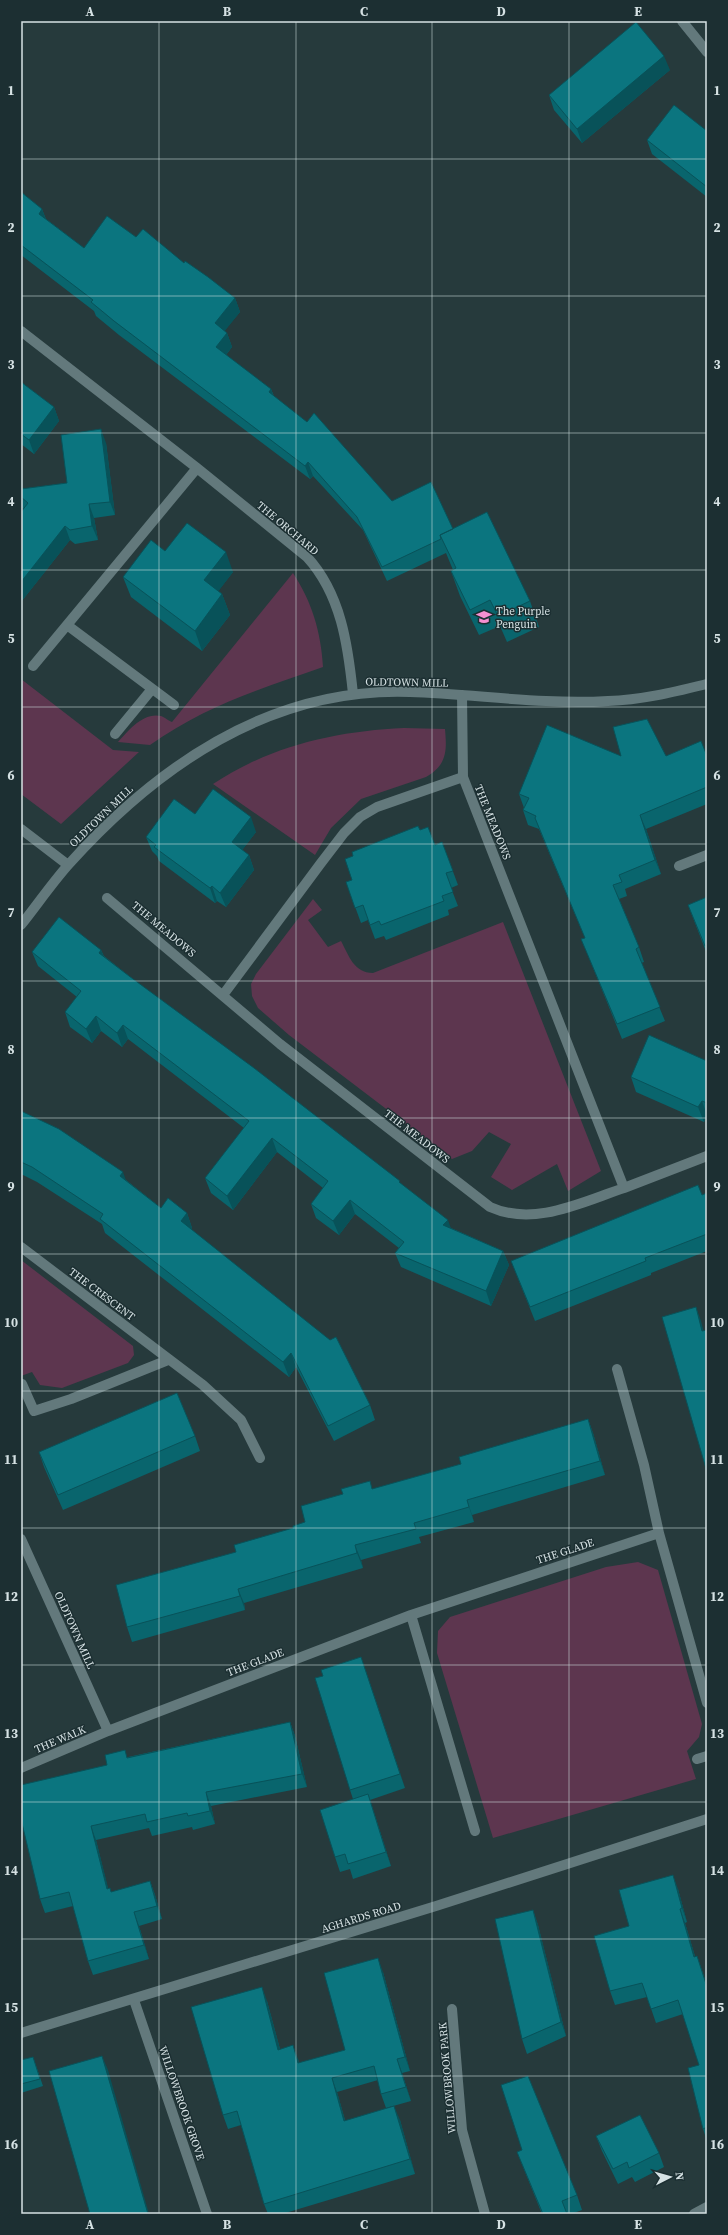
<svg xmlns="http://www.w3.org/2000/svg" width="728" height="2235" font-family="'Source Serif 4',serif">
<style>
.green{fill:#5d364f}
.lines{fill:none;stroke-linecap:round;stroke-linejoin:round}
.minor{stroke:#63797c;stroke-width:10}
.tertiary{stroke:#63797c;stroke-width:10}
.wall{fill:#09656d}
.shaded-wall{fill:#085259}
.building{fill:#0b757f;stroke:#085259}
.grid{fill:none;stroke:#d6e2e4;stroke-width:1;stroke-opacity:0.55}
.labels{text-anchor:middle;stroke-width:3;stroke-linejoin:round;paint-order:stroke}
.street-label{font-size:11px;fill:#d6e2e4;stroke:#1c2f32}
.poi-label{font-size:11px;fill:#d6e2e4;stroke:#1c2f32;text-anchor:start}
.neatline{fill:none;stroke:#d6e2e4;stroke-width:1.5}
.grid-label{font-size:13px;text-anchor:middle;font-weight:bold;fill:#d6e2e4}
</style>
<rect width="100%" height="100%" fill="#263a3c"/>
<path class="green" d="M293 573C312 602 321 632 323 667 260 689 205 706 150 745L118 742C128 731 143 712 161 716 164 717 169 721 172 722Z
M21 679 113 750 139 752 61 824 21 794Z
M404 728 445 729C447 751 447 765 426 777L361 799 331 828 315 855 213 784C270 746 336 731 404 728Z
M313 899 322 910 308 920 328 947 341 941C349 956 354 973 373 973L503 922 601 1171 568 1191 557 1164 512 1190 491 1177 511 1144 489 1132 472 1151 452 1159 289 1035 258 1008 252 996 251 984 256 974Z
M21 1260 133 1346 134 1355 128 1363 62 1388 40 1385 32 1372 21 1376Z
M638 1562 658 1570 702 1724 699 1737 687 1751 696 1779 493 1838 437 1653 438 1631 450 1617 606 1567Z"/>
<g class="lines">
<path class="minor" d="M682 21 707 52
M21 331 197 468 307 557C341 594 348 645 353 694
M67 625 174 705
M33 666 197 468
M462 695 463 777 624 1188 707 1156
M115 734 152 689
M21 829 68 865
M679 866 707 855
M107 898 280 1044 490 1207C534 1227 582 1202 624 1188
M21 925C37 905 52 883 69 864 159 764 271 687 410 692 476 694 542 705 608 701 642 700 674 692 707 684
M223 995 321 863 344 833 360 817 377 807 463 777
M21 1247 203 1385 241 1420 260 1458
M617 1369 644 1465 659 1533 707 1703
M22 1384 34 1411 71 1399 168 1360
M21 1539 108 1731
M411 1615 475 1831
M697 1759 707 1756
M21 1768 108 1731 411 1615 659 1533
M134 2000 207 2214
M452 2009 462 2130 485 2214
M694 2214 707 2207"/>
<path class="tertiary" d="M21 2033 436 1906 707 1819"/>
</g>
<path class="wall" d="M670 70 582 143 554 110 549 95Z
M707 131V197L652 154 647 140Z
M21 192 42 209 46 219 84 248 136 237 184 263 235 298 240 312 224 331 227 333 232 347 226 355 271 389 274 396 392 501 453 529 530 601 539 627 507 642 500 626 479 635 460 596 451 571 453 570 446 553 387 581 363 530 313 476 310 479 119 335 96 316 94 311 21 255Z
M21 382 54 407 59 421 34 454 21 444Z
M106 443 115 515 94 518 98 540 75 544 70 540 21 602V512L24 509 21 507V489L67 483Z
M165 551 233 572 218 591 222 594 230 615 202 651 131 597 123 577Z
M621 756H707V804L646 829 661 874 625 889 627 896 619 899 639 947 644 962 641 963 665 1021 622 1039 587 953 581 939 585 938 539 829 528 825 523 810 524 808 519 794Z
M195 814 256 832 242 850 249 855 254 870 226 907 217 901 215 903 159 861 157 856 152 851 146 837Z
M420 830 435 845 442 842 458 885 451 888 458 906 448 910 449 915 386 940 384 936 375 939 368 920 361 923 346 882 352 880Z
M707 897V954L688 905Z
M101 950 104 956 129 976 401 1184 451 1228 503 1251 509 1265 491 1306 401 1267 395 1253 399 1248 355 1214 339 1235 316 1218 311 1204 323 1188 277 1152 233 1210 211 1193 205 1178 244 1128 128 1039 122 1047 101 1031 92 1043 70 1027 65 1012 77 997 38 966 32 952Z
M707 1061V1115L704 1122 636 1092 631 1077Z
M21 1111 126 1180 161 1208 187 1213 192 1228 191 1229 370 1405 375 1420 334 1441 296 1367 289 1377 105 1233 102 1224 37 1182 21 1174Z
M707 1193V1251L651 1273V1275L535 1321 511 1261Z
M588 1419 593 1433 605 1475 472 1515 474 1522 419 1537 421 1543 361 1560 363 1568 244 1603 245 1610 132 1642 127 1627 236 1552 293 1528 373 1489 461 1464Z
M195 1436 200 1451 63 1510 44 1467 39 1452Z
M361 1657 405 1788 370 1800 391 1866 353 1879 350 1869 340 1872 335 1857 353 1799 350 1790 323 1676Z
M290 1722 295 1736 307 1787 211 1806 215 1824 193 1830 192 1827 152 1836 149 1828 96 1840 108 1889 111 1892 150 1881 155 1895 162 1919 139 1926 149 1959 93 1975 88 1961 73 1906 45 1913 40 1899 107 1765 128 1757Z
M678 1889 687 1922 685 1923 695 1956H697L707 1985V2141L703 2129 699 2065 683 2014 656 2023 647 1997 615 2005 610 1991 629 1926Z
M533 1910 538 1925 566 2036 527 2054 522 2039Z
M383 1972 410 2071 402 2073 411 2101 386 2108 381 2094 378 2080 337 2092 345 2120H400L415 2174 282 2214H268L264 2204 241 2125 228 2129 223 2115 267 2001 280 2049 298 2059 299 2063 345 2050Z
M33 2057 43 2086 21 2093V2060Z
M596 2136 659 2153 664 2167 635 2182 632 2177 618 2184 602 2151Z
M517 2152 577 2195 582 2210 571 2214H542Z"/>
<path class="shaded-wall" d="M664 56 670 70 582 143 577 129Z
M42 209 47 223 39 214Z
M235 298 240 312 220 337 215 323Z
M227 333 232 347 221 361 216 347Z
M271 389 276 403 269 392Z
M54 407 59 421 34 454 29 440Z
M101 429 106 443 115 515 110 502Z
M308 462 313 476 310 479 305 466Z
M89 504 94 518 98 540 92 526Z
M65 526 70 540 21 602V582Z
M226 552 233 572 211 601 204 580Z
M222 594 230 615 202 651 195 631Z
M640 815 646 829 661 874 655 860Z
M251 817 256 832 237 857 232 842Z
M249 855 254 870 226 907 220 893Z
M212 886 217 901 215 903 210 888Z
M101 950 107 964 99 953Z
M96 1016 101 1031 92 1043 86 1029Z
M123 1025 128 1039 122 1047 117 1033Z
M702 1101 707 1115 704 1122 698 1107Z
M272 1138 277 1152 233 1210 227 1196Z
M123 1172 128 1186 120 1176Z
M350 1200 355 1214 339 1235 333 1221Z
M187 1213 192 1228 187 1235 181 1221Z
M448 1220 453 1234 443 1225Z
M503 1251 509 1265 491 1306 486 1291Z
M696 1307 701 1321 707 1344 702 1331Z
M291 1353 296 1367 289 1377 283 1362Z
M588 1419 593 1433 605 1475 600 1461Z
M467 1500 472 1515 474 1522 469 1507Z
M355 1545 361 1560 363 1568 357 1553Z
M238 1589 244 1603 245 1610 240 1596Z
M361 1657 366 1671 405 1788 400 1774Z
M290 1722 295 1736 307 1787 302 1774Z
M206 1792 211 1806 215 1824 210 1811Z
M368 1794 373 1809 391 1866 386 1852Z
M91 1826 96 1840 112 1903 107 1889Z
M673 1875 678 1889 687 1922 682 1908Z
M150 1881 155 1895 162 1919 157 1906Z
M680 1909 685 1923 699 1970 694 1957Z
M533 1910 538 1925 566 2036 561 2022Z
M134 1912 139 1926 149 1959 144 1945Z
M697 1956 707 1985V1987Z
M378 1958 383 1972 410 2071 405 2057Z
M262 1987 267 2001 284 2064 278 2050Z
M293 2045 298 2059 303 2077 298 2063Z
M102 2056 108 2070 149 2214H148Z
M397 2059 402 2073 411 2101 406 2087Z
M332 2078 337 2092 349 2135 344 2121Z
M394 2106 400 2120 415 2174 410 2159Z"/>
<path class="building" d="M636 22 664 56 577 129 549 95Z
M674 105 707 131V187L647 140Z
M21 192 42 209 39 214 84 248 107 216 136 237 143 229 184 263 185 261 208 277 235 298 215 323 227 333 216 347 271 389 269 392 307 422 314 413 392 501 431 482 453 529 440 535 441 539 382 567 357 517 308 462 305 466 114 321 91 302 93 300 21 245Z
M21 382 54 407 29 440 21 434Z
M101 429 110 502 89 504 92 526 70 530 65 526 21 582V512L28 503 21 497V489L67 483 61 435Z
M487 512 530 601 498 616 490 600 470 610 451 571 456 568 440 535Z
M187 523 226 552 204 580 222 594 195 631 123 577 151 540 165 551Z
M647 719 666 756 701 741 707 756V787L640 815 655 860 619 875 622 882 613 885 639 947 636 949 660 1007 617 1024 581 939 585 938 535 818 536 816 523 810 529 798 519 794 547 725 621 756 613 727Z
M213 789 251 817 232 842 249 855 220 893 212 886 210 888 154 847 156 845 146 837 174 799 195 814Z
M418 826 420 830 428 827 435 845 442 842 453 871 446 873 453 892 442 896 444 901 381 925 379 921 370 925 363 905 355 908 346 882 352 880 345 859 353 856 352 852Z
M707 897V945L705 946 688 905Z
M59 917 101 950 99 953 129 976 254 1068 400 1181 399 1182 448 1220 443 1225 503 1251 486 1291 395 1253 404 1242 350 1200 333 1221 311 1204 328 1181 272 1138 227 1196 205 1178 249 1121 123 1025 117 1033 96 1016 86 1029 65 1012 81 991 32 952Z
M649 1035 707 1061V1103L702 1101 698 1107 631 1077Z
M21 1111 59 1129 123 1172 120 1176 161 1208 168 1198 187 1213 181 1221 330 1340 336 1337 370 1405 328 1426 291 1353 283 1362 100 1219 103 1214 32 1167 21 1162Z
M698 1185 702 1195 707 1193V1234L645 1258 646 1261 530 1307 511 1261Z
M696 1307 702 1331 707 1330V1472L662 1317Z
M177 1393 195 1436 58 1495 39 1452Z
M588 1419 600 1461 467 1500 469 1507 414 1523 416 1529 355 1545 357 1553 238 1589 240 1596 127 1627 116 1585 236 1552 234 1545 293 1528V1526L305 1522 301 1506 343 1494 341 1489 370 1481 372 1489 461 1464 459 1457Z
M361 1657 400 1774 350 1790 315 1678 323 1676 321 1670Z
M290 1722 302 1774 206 1792 210 1811 188 1816 187 1813 147 1822 145 1814 91 1826 107 1889 110 1888 111 1892 150 1881 157 1906 134 1912 144 1945 88 1961 69 1892 40 1899 21 1819V1785L107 1765 105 1755 125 1750 127 1758Z
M368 1794 386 1852 348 1864 345 1854 335 1857 320 1810Z
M673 1875 682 1908 680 1909 694 1957 697 1956 707 1987V2127L703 2129 688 2068 699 2065 678 2000 651 2009 642 1983 610 1991 594 1936 629 1926 619 1890Z
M533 1910 561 2022 522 2039 495 1919Z
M378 1958 405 2057 397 2059 406 2087 381 2094 374 2066 332 2078 344 2121 394 2106 410 2159 264 2204 237 2111 223 2115 191 2007 262 1987 278 2050 293 2045 298 2063 345 2050 324 1973Z
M102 2056 148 2214H90L49 2071Z
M33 2057 40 2079 21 2084V2060Z
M528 2076 577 2195 562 2201 567 2214H543L517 2152 522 2150 501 2085Z
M640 2115 659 2153 629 2168 627 2162 613 2169 596 2136Z"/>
<path class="grid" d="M159 21V2214M296 21V2214M432 21V2214M569 21V2214M21 159H707M21 296H707M21 433H707M21 570H707M21 707H707M21 844H707M21 981H707M21 1118H707M21 1254H707M21 1391H707M21 1528H707M21 1665H707M21 1802H707M21 1939H707M21 2076H707"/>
<defs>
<g id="school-bare" transform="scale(1.2)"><path d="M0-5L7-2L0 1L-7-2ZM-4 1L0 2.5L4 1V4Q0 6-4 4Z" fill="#f590d1" stroke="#1c2f32" stroke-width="2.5" paint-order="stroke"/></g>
</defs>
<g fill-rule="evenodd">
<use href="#school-bare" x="484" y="617"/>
</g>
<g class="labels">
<g class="street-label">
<text transform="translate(288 528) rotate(40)" y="4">THE ORCHARD</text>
<text transform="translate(407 682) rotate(1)" y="4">OLDTOWN MILL</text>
<text transform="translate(101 816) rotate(-44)" y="4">OLDTOWN MILL</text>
<text transform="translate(493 822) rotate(68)" y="4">THE MEADOWS</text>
<text transform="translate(164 929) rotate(40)" y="4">THE MEADOWS</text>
<text transform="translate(417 1136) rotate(38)" y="4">THE MEADOWS</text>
<text transform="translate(102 1294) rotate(37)" y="4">THE CRESCENT</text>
<text transform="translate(565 1551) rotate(-18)" y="4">THE GLADE</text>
<text transform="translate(75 1630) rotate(66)" y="4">OLDTOWN MILL</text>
<text transform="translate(255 1662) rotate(-21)" y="4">THE GLADE</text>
<text transform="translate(60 1739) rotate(-23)" y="4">THE WALK</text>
<text transform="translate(361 1917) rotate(-17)" y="4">AGHARDS ROAD</text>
<text transform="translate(447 2078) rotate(-95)" y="4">WILLOWBROOK PARK</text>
<text transform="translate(182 2103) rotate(71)" y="4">WILLOWBROOK GROVE</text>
</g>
<g class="poi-label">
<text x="496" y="615">The Purple<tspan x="496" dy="13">Penguin</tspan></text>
</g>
</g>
<rect width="728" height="2235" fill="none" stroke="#1c2f32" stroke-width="44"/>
<g transform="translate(670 2177) rotate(84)" stroke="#1c2f32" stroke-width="3" paint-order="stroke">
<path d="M0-3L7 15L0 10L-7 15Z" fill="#d6e2e4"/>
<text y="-6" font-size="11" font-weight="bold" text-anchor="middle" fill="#d6e2e4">N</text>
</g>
<rect x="22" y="22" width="684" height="2191" class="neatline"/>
<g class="grid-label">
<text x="90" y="16">A</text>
<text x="227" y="16">B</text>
<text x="364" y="16">C</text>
<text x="501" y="16">D</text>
<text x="638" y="16">E</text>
<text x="11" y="95">1</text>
<text x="717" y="95">1</text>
<text x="11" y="232">2</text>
<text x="717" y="232">2</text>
<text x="11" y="369">3</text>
<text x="717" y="369">3</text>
<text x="11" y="506">4</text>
<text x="717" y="506">4</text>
<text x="11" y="643">5</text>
<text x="717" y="643">5</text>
<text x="11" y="780">6</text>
<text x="717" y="780">6</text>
<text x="11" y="917">7</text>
<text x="717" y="917">7</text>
<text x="11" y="1054">8</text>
<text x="717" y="1054">8</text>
<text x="11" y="1191">9</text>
<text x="717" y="1191">9</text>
<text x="11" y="1327">10</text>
<text x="717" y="1327">10</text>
<text x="11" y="1464">11</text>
<text x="717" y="1464">11</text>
<text x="11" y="1601">12</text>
<text x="717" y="1601">12</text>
<text x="11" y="1738">13</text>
<text x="717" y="1738">13</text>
<text x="11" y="1875">14</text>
<text x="717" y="1875">14</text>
<text x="11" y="2012">15</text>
<text x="717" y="2012">15</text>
<text x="11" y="2149">16</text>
<text x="717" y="2149">16</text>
<text x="90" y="2229">A</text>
<text x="227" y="2229">B</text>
<text x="364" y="2229">C</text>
<text x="501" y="2229">D</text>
<text x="638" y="2229">E</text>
</g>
</svg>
